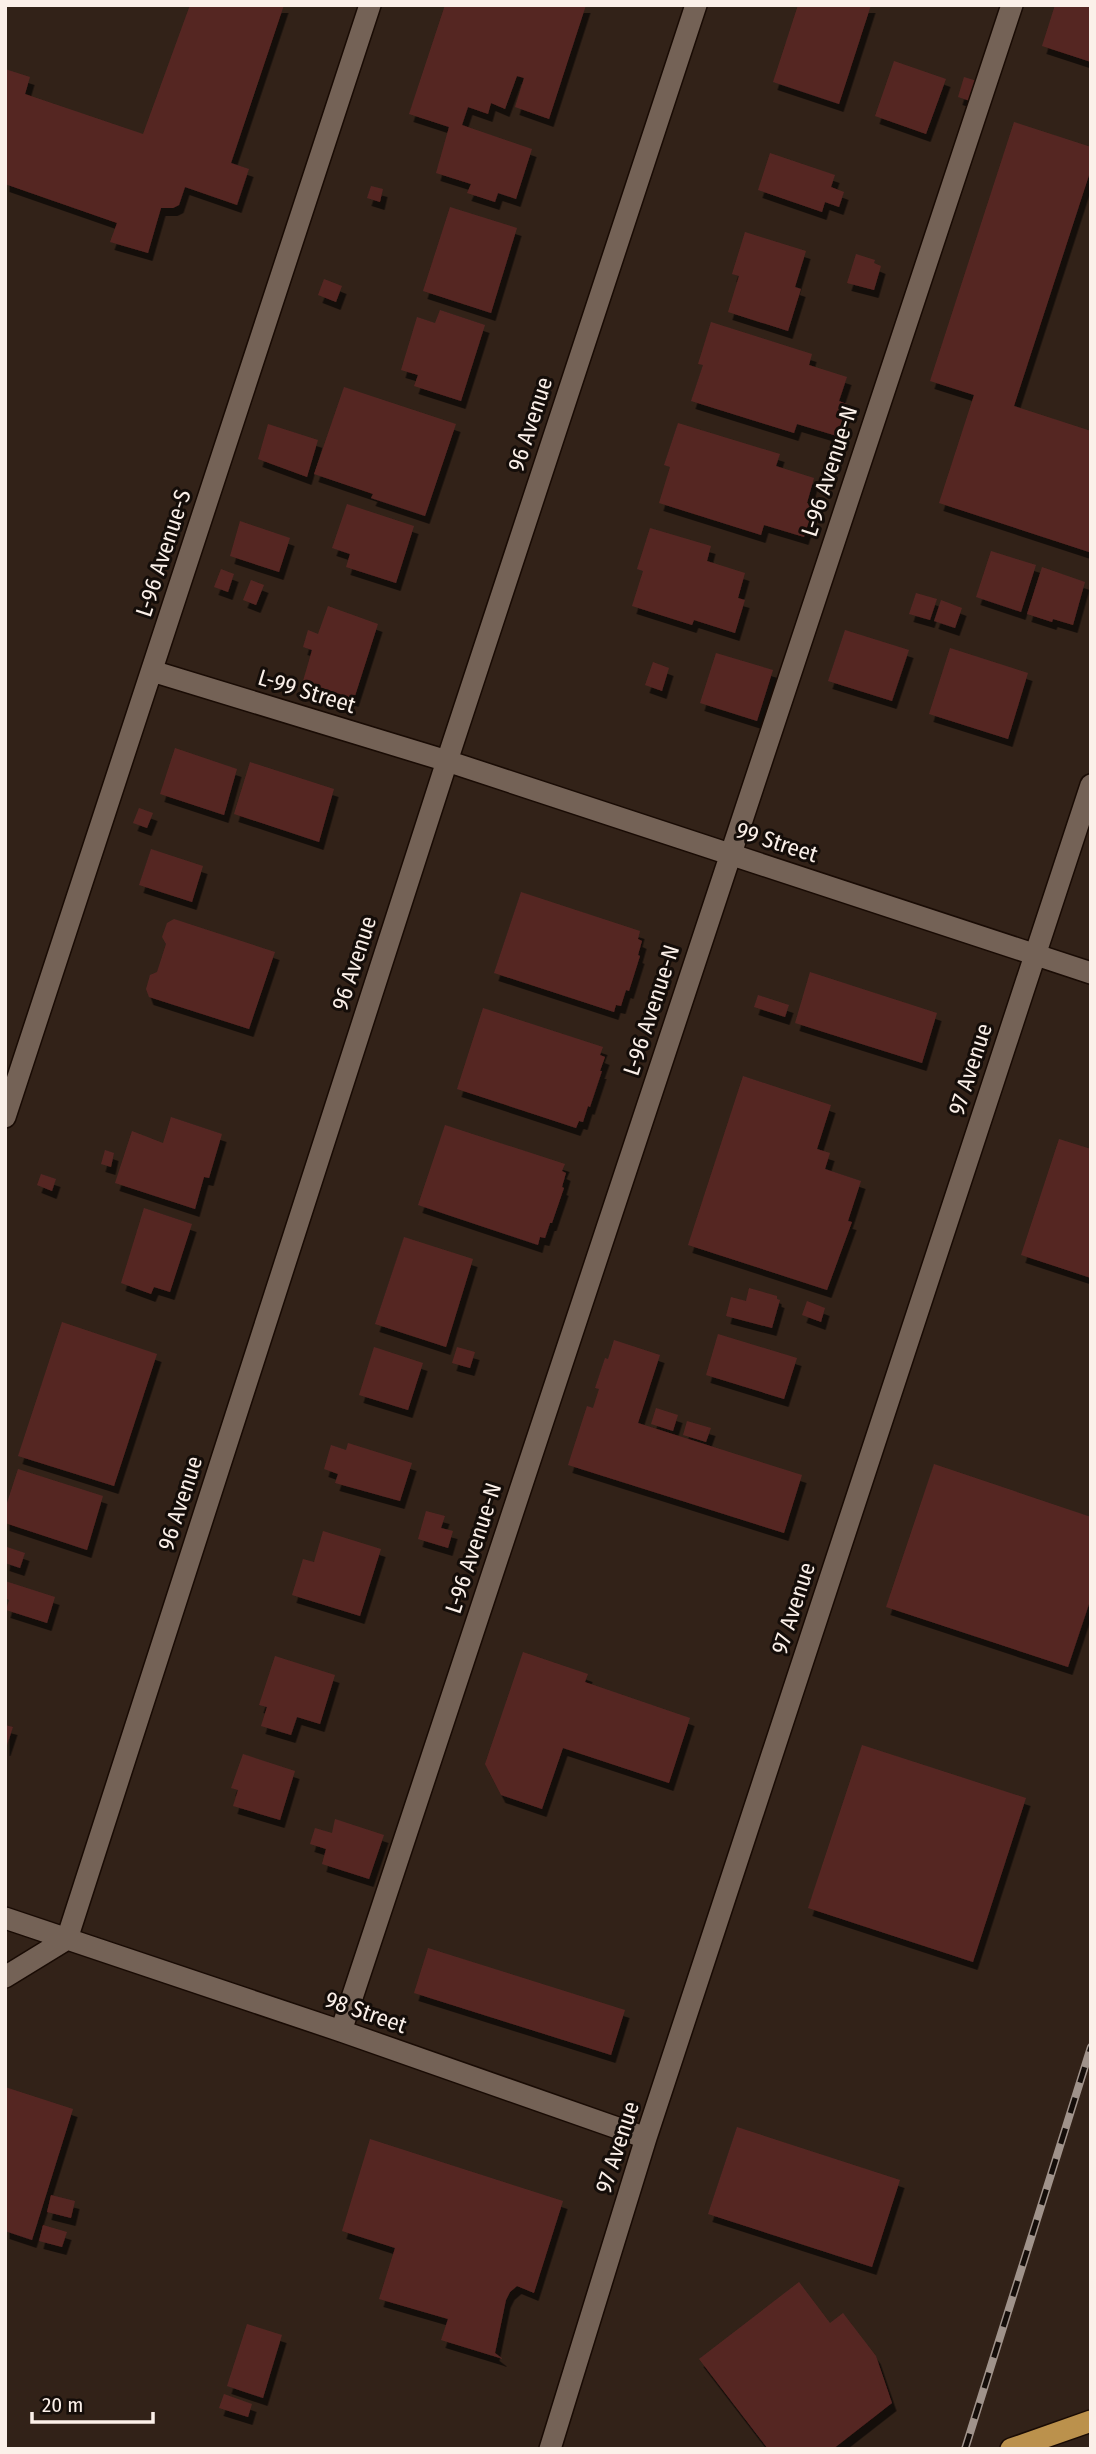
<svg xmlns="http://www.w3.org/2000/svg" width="1096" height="2454" font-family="'Fira Sans Condensed',sans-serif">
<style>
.building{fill:#552623;filter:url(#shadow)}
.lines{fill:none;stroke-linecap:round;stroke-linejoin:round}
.minor-casing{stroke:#190b04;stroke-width:24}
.major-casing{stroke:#190b04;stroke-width:24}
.minor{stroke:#746256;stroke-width:21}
.major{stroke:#bb914c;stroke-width:21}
.rail-casing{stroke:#a0938b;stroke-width:8}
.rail{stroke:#140d09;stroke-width:5;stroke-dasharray:16;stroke-linecap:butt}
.labels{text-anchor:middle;stroke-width:6;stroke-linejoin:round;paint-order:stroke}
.street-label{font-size:23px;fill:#fbf0e9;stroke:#140d09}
</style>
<defs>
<filter id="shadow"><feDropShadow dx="4.5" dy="8" stdDeviation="0" flood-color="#0009"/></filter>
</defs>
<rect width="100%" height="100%" fill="#322218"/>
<path class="building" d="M190 5H284L231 163 249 169 237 205 185 187 179 205 173 208H161L148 253 110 242 117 223 5 184V69L30 77 25 94 143 134Z
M445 5H586L549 119 515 107 524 78 517 76 505 109 491 103 488 114 468 107 462 125 532 149 516 199 498 193 495 202 467 193 471 184 436 173 449 127 409 114Z
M798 5H871L839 104 773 82Z
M1055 5H1091V62L1042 46Z
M894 61 946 79 926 134 875 116Z
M964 77 977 81 970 101 958 97Z
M1014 122 1091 147V169L1014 406 1091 431 1089 552 939 503 974 395 930 381Z
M770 153 835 175 831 187 844 192 839 207 825 202 822 212 758 190Z
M371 186 383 189 380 202 367 198Z
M450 207 517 228 491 313 423 291Z
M745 232 806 251 795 287 801 289 788 331 728 312 739 276 732 274Z
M856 254 875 260 874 263 881 266 874 290 847 283Z
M324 279 342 286 336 302 318 295Z
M440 310 485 325 461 401 414 386 418 375 401 370 417 317 435 323Z
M711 322 812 354 809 365 847 377 839 401 847 404 837 436 797 424 794 433 691 401 703 365 698 364Z
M344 387 456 424 425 516 371 498 373 494 314 474Z
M678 423 780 454 776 466 814 478 807 503 814 505 804 537 764 525 761 535 659 503 670 467 664 465Z
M268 424 318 440 307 477 258 459Z
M347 504 414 526 396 583 346 567 350 554 332 548Z
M240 521 290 538 279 572 230 556Z
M650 528 711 546 707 561 745 573 738 598 745 600 735 633 694 620 692 625 632 606 643 571 637 569Z
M991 551 1036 565 1021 612 976 597Z
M1042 567 1085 582 1073 625 1053 619 1052 622 1027 614Z
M221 569 234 574 228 592 214 587Z
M251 580 264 585 256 605 243 600Z
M916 593 937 599 930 620 909 614Z
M941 600 962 608 955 628 934 621Z
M328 606 378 624 354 699 303 681 312 650 303 647 308 630 318 634Z
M845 630 909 650 892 701 828 681Z
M950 648 1028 673 1008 739 929 714Z
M716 653 773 670 757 721 700 703Z
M653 662 669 668 662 691 645 685Z
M175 748 237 769 224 815 160 794Z
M250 762 334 789 319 842 234 814Z
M139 808 153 813 147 828 133 823Z
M151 849 203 866 192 902 139 885Z
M521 892 640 931 638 939 642 941 638 955 640 956 629 991 626 990 621 1006 616 1005 614 1012 494 973Z
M174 919 275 952 249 1029 149 997 146 989 150 975 157 972 166 944 162 937 167 923Z
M810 972 937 1013 922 1063 795 1023Z
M758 995 789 1005 785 1017 754 1007Z
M483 1008 603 1047 600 1055 605 1057 600 1071H602L590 1107 588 1106 583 1122 579 1121 576 1128 457 1089Z
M743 1076 831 1105 817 1149 830 1153 825 1169 861 1181 848 1221 852 1222 827 1290 688 1245Z
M171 1117 222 1134 209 1178 204 1177 195 1209 115 1183 132 1131 163 1143Z
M445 1125 565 1164 562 1171 566 1173 562 1187 564 1188 552 1223H550L545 1238 540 1237 538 1245 418 1205Z
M1059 1139 1091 1149V1278L1021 1255Z
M105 1150 114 1153 111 1167 101 1164Z
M41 1174 56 1179 52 1191 37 1185Z
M144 1208 192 1224 170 1292 154 1287 151 1294 121 1283Z
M404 1237 473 1259 446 1347 375 1324Z
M749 1288 777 1296V1299L780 1300 772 1328 726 1316 731 1297 746 1301Z
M807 1301 825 1308 821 1322 802 1315Z
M62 1322 157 1354 114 1486 18 1456Z
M718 1334 797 1358 784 1399 706 1375Z
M614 1340 660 1355 638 1423 802 1475 784 1533 568 1465 587 1406 593 1408 599 1389 595 1388 605 1358 608 1359Z
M374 1347 423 1363 408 1410 359 1395Z
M457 1347 475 1352 470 1368 452 1363Z
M656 1408 678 1415 673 1431 651 1424Z
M687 1421 711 1428 706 1442 683 1435Z
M348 1443 412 1463 400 1501 335 1483 338 1474 324 1469 331 1445 346 1450Z
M934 1464 1091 1517V1598L1068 1667 886 1607Z
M18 1469 103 1496 87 1550 5 1523V1509Z
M426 1511 445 1516 441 1528 453 1531 448 1548 418 1539Z
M323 1531 381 1549 360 1616 292 1595 303 1559 314 1562Z
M7 1547 25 1553 20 1568 5 1563Z
M5 1581 55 1597 47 1623 6 1610 9 1600 5 1598Z
M523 1652 588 1674 585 1682 690 1718 669 1783 563 1748 542 1809 501 1795 485 1764Z
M275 1656 335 1675 320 1724 297 1717 291 1735 261 1726 267 1707 259 1705Z
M5 1725 13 1727 6 1748H5Z
M862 1745 1026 1798 973 1962 808 1908Z
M243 1754 295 1771 280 1820 233 1806 238 1790 231 1788Z
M335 1819 384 1835 369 1879 322 1864 326 1849 310 1844 315 1828 332 1833Z
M428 1948 625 2010 611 2055 414 1993Z
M5 2087 73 2109 32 2240 5 2231Z
M737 2127 900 2180 872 2267 708 2214Z
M370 2139 563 2201 534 2293 517 2286 510 2292 506 2300 495 2353 503 2359 441 2340 448 2319 379 2299 395 2248 342 2231Z
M51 2195 75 2201 71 2218 47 2212Z
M43 2225 67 2232 62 2247 39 2241Z
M799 2282 830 2323 843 2313 876 2356 892 2403 833 2449H768L699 2359Z
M247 2324 282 2335 263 2398 227 2386Z
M224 2394 252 2404 248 2417 219 2408Z"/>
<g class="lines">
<g class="minor-casing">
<path id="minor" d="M152 671 447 761 1091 973
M5 1117 370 5
M5 1918 341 2031 646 2138
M67 1939 447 761 696 5
M5 1977 67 1939
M341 2031 1012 5
M550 2449 646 2138 1091 785"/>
</g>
<g class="major-casing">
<path id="major" d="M1011 2449 1091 2421"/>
</g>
<use href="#minor" class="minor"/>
<use href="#major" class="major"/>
<g class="rail-casing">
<path id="rail" d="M965 2449 1091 2047"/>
</g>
<use href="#rail" class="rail"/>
</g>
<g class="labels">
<g class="street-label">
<text transform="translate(530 424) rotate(-72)" y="8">96 Avenue</text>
<text transform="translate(829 471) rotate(-72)" y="8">L-96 Avenue-N</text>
<text transform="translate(163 553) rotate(-72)" y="8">L-96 Avenue-S</text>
<text transform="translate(307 691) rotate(17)" y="8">L-99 Street</text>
<text transform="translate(777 842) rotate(18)" y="8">99 Street</text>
<text transform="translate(354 963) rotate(-72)" y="8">96 Avenue</text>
<text transform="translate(651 1010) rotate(-72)" y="8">L-96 Avenue-N</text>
<text transform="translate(970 1069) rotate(-72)" y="8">97 Avenue</text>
<text transform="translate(180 1503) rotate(-72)" y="8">96 Avenue</text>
<text transform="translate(473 1548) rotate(-72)" y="8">L-96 Avenue-N</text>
<text transform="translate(793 1608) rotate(-72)" y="8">97 Avenue</text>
<text transform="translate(366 2012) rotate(19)" y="8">98 Street</text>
<text transform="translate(617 2147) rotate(-72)" y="8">97 Avenue</text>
</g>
</g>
<rect width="1096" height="2454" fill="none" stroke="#fbf0e9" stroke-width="14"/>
<path d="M32 2412v10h121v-10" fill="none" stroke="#fbf0e9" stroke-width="3.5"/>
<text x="42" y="2412" font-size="21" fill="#fbf0e9" stroke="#140d09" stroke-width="5" paint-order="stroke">20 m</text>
</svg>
